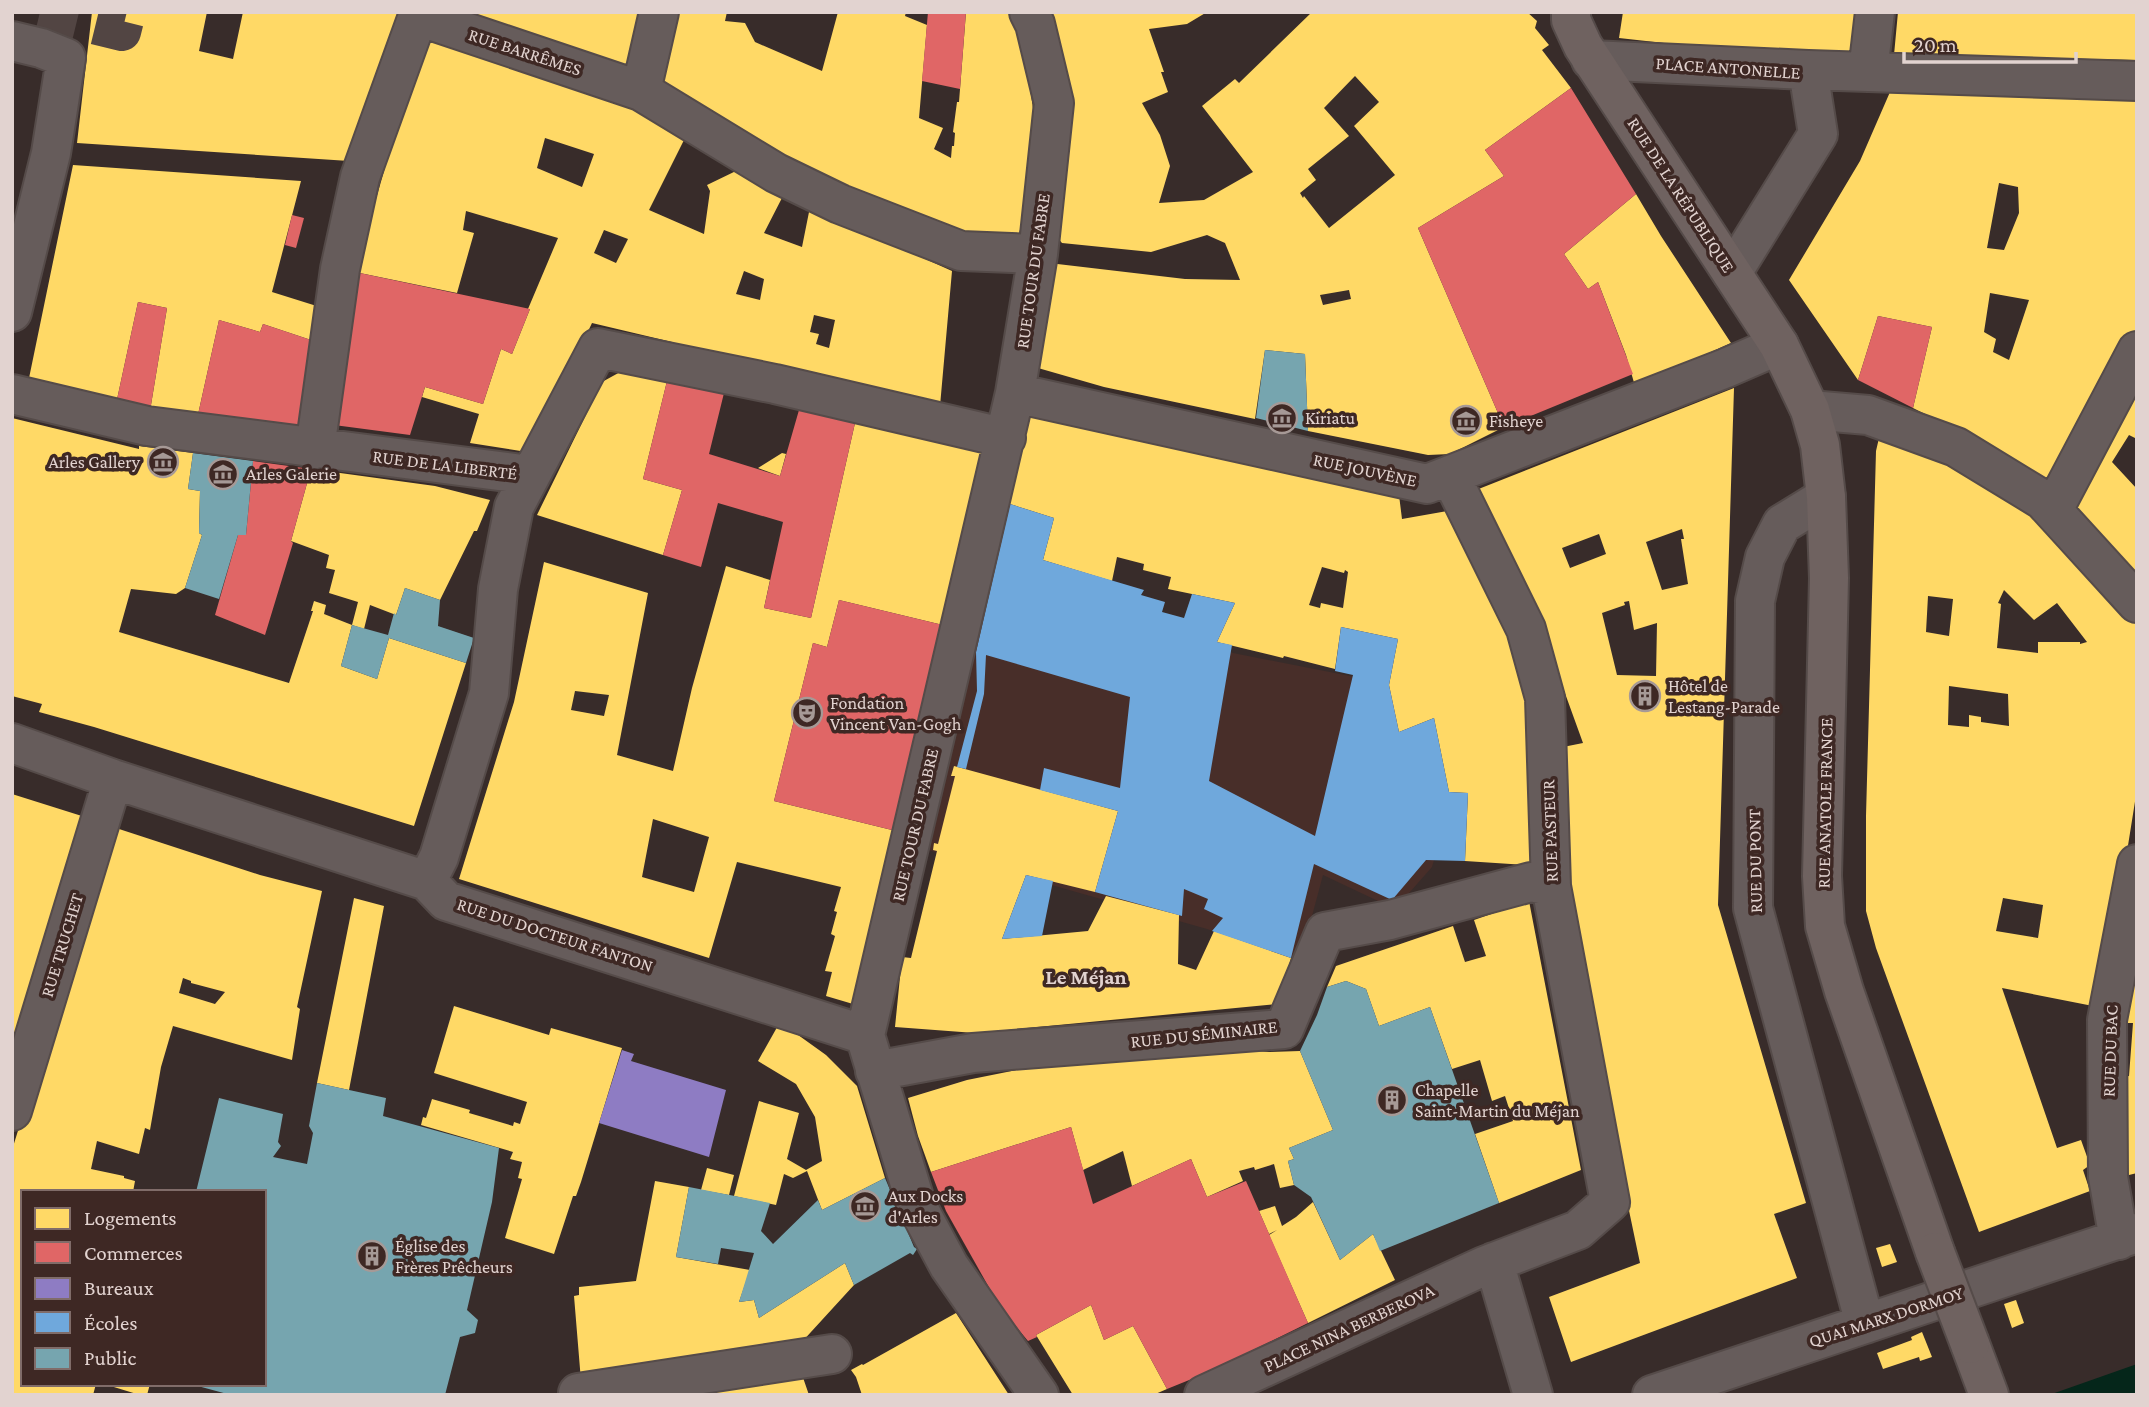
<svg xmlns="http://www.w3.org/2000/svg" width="2149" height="1407" font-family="'Crimson Pro',serif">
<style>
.built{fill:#482e29}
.water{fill:#05261a}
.homes{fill:#ffd966;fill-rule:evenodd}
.shops{fill:#e06666}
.offices{fill:#8e7cc3}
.schools{fill:#6fa8dc}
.public{fill:#76a5af}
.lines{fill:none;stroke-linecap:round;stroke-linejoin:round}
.minor-tunnel{stroke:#524543;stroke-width:38;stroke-dasharray:38 19;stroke-linecap:butt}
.minor-casing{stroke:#554b49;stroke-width:42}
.major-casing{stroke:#554b49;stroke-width:42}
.minor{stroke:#665c5b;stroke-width:38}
.major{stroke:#6f6260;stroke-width:38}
.major-bridge-casing{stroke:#554b49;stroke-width:42;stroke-linecap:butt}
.major-bridge{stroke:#6f6260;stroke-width:38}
.labels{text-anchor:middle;stroke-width:7;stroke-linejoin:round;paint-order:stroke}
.street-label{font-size:18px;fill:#e2d3d0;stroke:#3e2824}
.poi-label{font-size:18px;fill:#e2d3d0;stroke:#3e2824;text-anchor:start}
.quarter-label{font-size:21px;font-weight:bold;fill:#e2d3d0;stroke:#3e2824}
</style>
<rect width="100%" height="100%" fill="#382c2a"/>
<path class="built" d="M998 543 1233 653 1396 685 1452 797 1432 867 1395 909 1323 875 1300 961 1207 929 928 850Z"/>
<path class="water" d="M2137 1364V1395H2049Z"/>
<path class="homes" d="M92 12H207L199 51 233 59 243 12H401L349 161 77 143Z
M460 12H649L635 74Z
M674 12H727L725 21 745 23 755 42 822 71 838 12H906L905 16 927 25 919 118 943 128 934 149 951 158 952 146H954L955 133 953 132 957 102H959L966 12H1018L1035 121 1026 205 1017 242 951 236 884 210 733 129 660 85Z
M1048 12H1207L1187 24 1149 29 1164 72H1161L1168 92 1142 103 1160 135 1170 166 1159 203 1204 200 1253 172 1202 106 1235 79 1239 83 1312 12H1527L1537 21 1535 28 1549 45 1542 50 1571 88 1485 150 1504 176 1418 228 1504 427 1450 454 1428 455 1308 431 1305 354 1265 350 1255 419 1104 387 1038 368 1049 263 1185 279 1240 280 1225 243 1207 235 1151 252 1062 243 1052 231ZM1355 76 1379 102 1354 126 1395 175 1329 228 1304 196 1303 198 1300 193 1316 180 1308 169 1349 136 1324 108ZM1349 290 1351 299 1323 305 1320 295Z
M1623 12H1861L1857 54 1700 47 1619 38Z
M1898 12H2137V60L1894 55Z
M430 35 618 101 687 134 649 210 704 234 710 191 707 185 738 170 784 194 764 233 802 247 810 207 952 271 940 406 670 348 672 342 592 323 562 386 527 452 470 443 479 414 422 397 425 387 483 404 501 349 512 354 530 309H528L558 238 466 211 463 230 474 233 457 293 355 272 401 112ZM545 138 594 154 582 187 537 168ZM604 230 628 239 616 263 594 253ZM744 271 764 279 760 300 736 294ZM814 315 835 320 829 348 816 344 819 334 810 332Z
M1890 92 2137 100V330L2053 485 1979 441 1913 408 1932 327 1878 316 1858 380 1789 280 1860 161ZM1999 183 2018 187 2019 213 2004 250 1987 248ZM1990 293 2029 300 2009 360 1993 352 1996 339 1984 332Z
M73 165 301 181 272 292 323 308 317 342 263 324 260 332 219 320 197 419 150 411 167 308 138 302 116 404 28 383Z
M1636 194 1661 236 1731 343 1635 386 1626 355 1598 282 1588 289 1564 254Z
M622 371 667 381 643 479 682 490 663 555 537 515 602 382Z
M2137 377V439L2129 435 2112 462 2137 489V583L2071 500Z
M1734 388 1718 905 1806 1203 1774 1214 1797 1278 1571 1362 1549 1297 1640 1263 1568 919 1558 748 1583 743 1545 638 1471 492ZM1682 529 1684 539H1681L1688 584 1662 590 1646 542ZM1599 534 1606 554 1570 568 1562 548ZM1629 601 1634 630 1657 623 1656 676 1617 675 1602 613 1625 605 1624 602Z
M1026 415 1399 495 1402 519 1453 510 1517 639 1534 715 1543 866 1465 861 1468 793 1449 792 1434 718 1399 732 1389 685 1398 639 1341 627 1335 669 1284 656 1283 658 1217 642 1235 603 1168 589 1171 577 1143 570 1144 564 1117 557 1112 581 1043 560 1054 518 1010 504V506L1005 504ZM1322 567 1344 573 1345 570 1348 572 1343 608 1321 603 1320 608 1309 605Z
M12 418 139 449V446L193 453 188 489 200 491 199 533 202 535 185 588 176 594 131 589 119 632 289 683 313 611H311L314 601 326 605 324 614 352 625 341 666 377 679 389 638 466 663 414 826 94 727 39 712 42 704 12 696Z
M855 423 983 449 947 626 839 600 827 647 813 643 774 801 896 831 853 1004 826 996 832 972 825 971 835 936 831 934 837 912 834 911 841 887 737 862 709 958 459 879 514 702 544 562 648 593 617 755 673 771 692 688 726 566 770 580 764 608 811 618ZM575 691 609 695 604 716 571 710ZM653 819 709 837 694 892 642 877Z
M1879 438 1954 466 2048 527 2094 571 2137 623V789L2119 902 2098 1007 2002 988 2057 1148 2081 1140 2090 1165 2083 1170 2090 1191 1979 1232 1876 948 1866 911V816L1876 451ZM2004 590 2034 620 2057 603 2087 642 2080 644V642H2038V653L1997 648 2001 604 1998 603ZM1928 596 1953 599 1949 636 1926 632ZM1949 686 2008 694 2009 726 1981 722V717L1969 715V727L1948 725ZM2003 898 2043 905 2038 938 1996 931Z
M782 453 786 454 780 476 758 468Z
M311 469 435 486 490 500 477 531H474L440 600 405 588 396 615 370 605 364 629 352 625 358 602 329 593 335 570 326 568 329 555 291 541Z
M954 766 1118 811 1095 892 1026 875 1002 939 1088 931 1106 896 1179 915 1178 964 1196 970 1214 931 1291 958 1278 1004 975 1033 895 1027 902 957 911 958 937 851 933 850 934 843 938 844 955 776H951Z
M12 794 85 817 12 1051Z
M116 828 260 875 322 891 297 1007 300 1009 292 1060 173 1026 161 1067 150 1130 145 1128 139 1154 97 1141 91 1169 124 1176V1178L135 1181 133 1192H23V1384H96L93 1395H12V1150L21 1121 27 1122ZM183 978 191 981V983L225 992 215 1004 179 993Z
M354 898 384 906 349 1090 317 1083Z
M1529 901 1581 1170 1499 1203 1475 1134 1513 1121 1505 1096 1492 1101 1480 1060 1452 1069 1430 1007 1379 1026 1366 989 1346 981 1327 987 1336 966 1453 926 1465 962 1486 956 1474 920Z
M2137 959V1173L2121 1177V1077L2129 1076 2133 1023H2126L2127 1007Z
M454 1006 549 1035 551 1028 622 1048 581 1182 576 1196H573L554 1254 505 1238 522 1179 518 1178 522 1162 510 1159 513 1152 421 1125 423 1117 426 1118 432 1099 470 1110 469 1113 513 1126 514 1122 520 1124 527 1102 434 1073Z
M780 1022 826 1055 857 1086 885 1178 822 1210 807 1171 793 1178 784 1174 776 1205 734 1196 759 1101 799 1113 787 1159 806 1170 822 1161 815 1117 796 1084 758 1061Z
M1211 1048 1269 1052 1300 1051 1333 1130 1289 1148 1294 1159 1288 1161 1294 1185 1280 1188 1274 1164 1255 1170 1254 1167 1239 1171 1243 1181 1207 1197 1191 1159 1132 1186 1123 1151 1083 1170 1071 1127 931 1172 918 1136 908 1098 967 1080 1051 1063Z
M707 1168 734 1175 729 1195 701 1190Z
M655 1181 689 1187 676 1257 750 1270 739 1302 754 1300 759 1318 845 1263 854 1285 800 1344 581 1381 574 1296 579 1295V1287L636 1281Z
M1313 1202 1340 1260 1373 1234 1395 1280 1308 1323 1269 1235 1277 1230 1269 1234 1259 1211 1275 1206 1282 1226 1296 1217Z
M1890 1244 1897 1262 1882 1267 1876 1248Z
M2016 1300 2024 1323 2012 1328 2004 1304Z
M1091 1305 1104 1340 1133 1326 1167 1389 1153 1395H1073L1036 1335Z
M956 1313 1009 1395H862L856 1377 851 1370 862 1364 863 1365Z
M1922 1332 1932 1357 1920 1361 1919 1357 1883 1369 1877 1353 1912 1340 1911 1337Z
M799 1366 809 1395H645Z
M104 1384H150L147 1395H140Z"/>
<path class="shops" d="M928 12H966L960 89 922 81Z
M1571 88 1636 194 1564 254 1588 289 1598 282 1633 374 1504 427 1418 228 1504 176 1485 150Z
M292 215 304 218 296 248 285 245Z
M355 272 530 309 512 354 501 349 483 404 425 387 410 435 334 425Z
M138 302 167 308 150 411 116 404Z
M1878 316 1932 327 1913 408 1858 380Z
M219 320 260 332 263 324 317 342 307 432 197 419Z
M667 381 724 393 709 454 780 476 799 410 855 423 811 618 764 608 783 522 718 503 701 567 663 555 682 490 643 479Z
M253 461 311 469 291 541 293 543 265 635 215 615 238 535H246Z
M839 600 947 626 896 831 774 801 813 643 827 647Z
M1071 1127 1093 1204 1191 1159 1207 1197 1246 1181 1308 1323 1204 1374 1167 1389 1133 1326 1104 1340 1091 1305 1036 1335 1037 1337 1028 1341 1000 1307 946 1211 931 1172Z"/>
<path class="offices" d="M622 1050 634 1054 631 1061 726 1090 709 1157 599 1123Z"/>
<path class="schools" d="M1010 504 1054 518 1043 560 1144 590 1141 595 1165 602 1162 612 1184 618 1192 594 1235 603 1217 642 1232 645 1209 781 1315 836 1353 675 1335 671 1341 627 1398 639 1389 685 1399 732 1434 718 1449 792 1468 793 1465 861 1426 860 1392 900 1314 864 1291 958 1212 931 1223 918 1204 909 1208 899 1184 889 1182 916 1095 892 1118 811 1040 790 1044 768 1120 788 1130 697 986 655 984 694 966 769 957 767 977 691 976 652Z
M1026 875 1053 881 1042 936 1002 939Z"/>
<path class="public" d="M1265 350 1305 354 1308 431 1256 418Z
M193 453 253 461 246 535H238L219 599 185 588 202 535 199 533 200 491 188 489Z
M405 588 440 600 438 626 474 638 466 663 389 638 377 679 341 666 352 625 388 635 394 613 396 615Z
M1346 981 1366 989 1379 1026 1430 1007 1499 1203 1380 1251 1373 1234 1340 1260 1311 1197 1294 1185 1288 1161 1294 1159 1289 1148 1333 1130 1300 1051 1317 1015 1327 987Z
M317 1083 386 1098 383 1116 499 1148 492 1202 467 1310 478 1320 475 1333 460 1337 445 1395H231L194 1385 264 1384V1192H196L219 1098 283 1114 278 1142 281 1146 273 1157 307 1164 313 1133 309 1126Z
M885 1178 914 1247 917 1249 913 1255 910 1253 854 1285 845 1263 759 1318 754 1300 739 1302 754 1253 721 1248 718 1264 676 1257 689 1187 770 1203 761 1231 773 1244 818 1200 822 1210Z"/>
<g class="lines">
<path class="minor-tunnel" d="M40 12 122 32 127 12"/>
<g class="minor-casing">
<path id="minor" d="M1029 12 1035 24 1054 103 1038 254 1015 393 865 1035 916 1204 949 1266 1039 1395
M12 41 41 48 66 58 51 153 12 312
M1591 60 1808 70 2137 81
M1868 72 1875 12
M641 91 659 12
M1732 273 1818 134 1808 70
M1015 393 1427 484 1726 368 1779 345
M12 394 147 426 530 475
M1810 410 1868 415 1956 447 2043 500 2137 603
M315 449 340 269 360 177 418 16 641 91 776 173 840 204 961 251 1038 254
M1826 497 1782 524 1765 557 1755 601 1753 908 1865 1324
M2053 510 2137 351
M12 743 113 779 427 881 446 901 865 1035
M427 881 439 857 489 693 498 589 514 507 598 348 775 384 1006 438
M875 1071 973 1053 1284 1029 1325 932 1390 920 1531 882 1551 886
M12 1111 113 779
M2119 1240 2108 1177 2107 1020 2137 864
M1494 1262 1533 1395
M578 1393 832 1354
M1204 1395 1484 1266 1578 1230 1610 1202 1551 886 1545 698 1526 629 1450 475
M1652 1395 2137 1233"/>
</g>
<g class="major-casing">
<path id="major" d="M1571 12V20L1583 46 1779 345 1810 410 1820 445 1826 497 1829 578 1822 876 1825 926 1844 991 1935 1252
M1970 1344 1989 1395"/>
</g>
<use href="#minor" class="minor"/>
<use href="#major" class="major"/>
<g class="major-bridge-casing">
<path id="major-bridge" d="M1935 1252 1970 1344"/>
</g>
<use href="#major-bridge" class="major-bridge"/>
</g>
<defs>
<g id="museum-ring" transform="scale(1.575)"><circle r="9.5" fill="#3e2824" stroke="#a69996" stroke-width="1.5"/><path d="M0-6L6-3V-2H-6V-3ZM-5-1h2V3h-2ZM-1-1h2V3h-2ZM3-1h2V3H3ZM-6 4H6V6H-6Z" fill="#a69996"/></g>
<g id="building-ring" transform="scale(1.575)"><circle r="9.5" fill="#3e2824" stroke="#a69996" stroke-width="1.5"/><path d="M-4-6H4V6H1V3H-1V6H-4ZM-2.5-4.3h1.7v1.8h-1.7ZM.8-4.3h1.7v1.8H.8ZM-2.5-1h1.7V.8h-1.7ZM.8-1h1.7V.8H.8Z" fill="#a69996"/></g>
<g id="theatre-ring" transform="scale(1.575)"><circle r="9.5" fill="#3e2824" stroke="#a69996" stroke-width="1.5"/><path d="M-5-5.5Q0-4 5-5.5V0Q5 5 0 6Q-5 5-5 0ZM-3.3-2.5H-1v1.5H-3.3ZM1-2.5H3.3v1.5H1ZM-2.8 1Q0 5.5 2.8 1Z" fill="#a69996"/></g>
</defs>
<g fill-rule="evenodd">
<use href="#museum-ring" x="1282" y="418"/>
<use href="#museum-ring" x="1466" y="421"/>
<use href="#museum-ring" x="163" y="462"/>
<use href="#museum-ring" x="223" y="474"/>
<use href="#building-ring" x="1645" y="696"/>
<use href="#theatre-ring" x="807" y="713"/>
<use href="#building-ring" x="1392" y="1100"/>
<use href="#museum-ring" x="865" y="1206"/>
<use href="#building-ring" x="372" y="1256"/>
</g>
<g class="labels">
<g class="street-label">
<text transform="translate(525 52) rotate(18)" y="6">RUE BARRÊMES</text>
<text transform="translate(1728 68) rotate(4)" y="6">PLACE ANTONELLE</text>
<text transform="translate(1681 195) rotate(57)" y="6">RUE DE LA RÉPUBLIQUE</text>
<text transform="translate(1033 271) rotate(-82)" y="6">RUE TOUR DU FABRE</text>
<text transform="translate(445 465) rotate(7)" y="6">RUE DE LA LIBERTÉ</text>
<text transform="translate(1365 470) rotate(12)" y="6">RUE JOUVÈNE</text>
<text transform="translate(1825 803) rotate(-89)" y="6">RUE ANATOLE FRANCE</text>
<text transform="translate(915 825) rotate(-77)" y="6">RUE TOUR DU FABRE</text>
<text transform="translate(1550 831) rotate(-92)" y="6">RUE PASTEUR</text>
<text transform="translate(1755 861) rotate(-91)" y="6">RUE DU PONT</text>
<text transform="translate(555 935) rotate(18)" y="6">RUE DU DOCTEUR FANTON</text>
<text transform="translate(62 945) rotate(-73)" y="6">RUE TRUCHET</text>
<text transform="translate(1204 1034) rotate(-6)" y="6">RUE DU SÉMINAIRE</text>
<text transform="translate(2110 1051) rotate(-88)" y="6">RUE DU BAC</text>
<text transform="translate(1886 1317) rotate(-18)" y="6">QUAI MARX DORMOY</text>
<text transform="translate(1349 1328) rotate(-25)" y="6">PLACE NINA BERBEROVA</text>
</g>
<g class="poi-label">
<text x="1305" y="424">Kiriatu</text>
<text x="1489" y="427">Fisheye</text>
<text x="140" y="468" text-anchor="end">Arles Gallery</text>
<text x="246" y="480">Arles Galerie</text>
<text x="1668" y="692">Hôtel de<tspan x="1668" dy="21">Lestang-Parade</tspan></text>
<text x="830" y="709">Fondation<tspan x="830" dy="21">Vincent Van-Gogh</tspan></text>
<text x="1415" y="1096">Chapelle<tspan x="1415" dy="21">Saint-Martin du Méjan</tspan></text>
<text x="888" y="1202">Aux Docks<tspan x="888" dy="21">d'Arles</tspan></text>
<text x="395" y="1252">Église des<tspan x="395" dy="21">Frères Prêcheurs</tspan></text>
</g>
<g class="quarter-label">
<text x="1086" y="984">Le Méjan</text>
</g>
</g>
<rect width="2149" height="1407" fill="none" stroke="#e2d3d0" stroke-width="28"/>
<rect x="21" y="1190" width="245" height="196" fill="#3e2824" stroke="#806c69" stroke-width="2"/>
<rect x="35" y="1208" width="35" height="21" fill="#ffd966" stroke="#806c69" stroke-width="2"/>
<text x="84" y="1225" font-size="21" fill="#e2d3d0">Logements</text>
<rect x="35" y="1242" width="35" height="21" fill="#e06666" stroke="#806c69" stroke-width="2"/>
<text x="84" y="1260" font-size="21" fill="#e2d3d0">Commerces</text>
<rect x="35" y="1278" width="35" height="21" fill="#8e7cc3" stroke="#806c69" stroke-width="2"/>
<text x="84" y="1295" font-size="21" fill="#e2d3d0">Bureaux</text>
<rect x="35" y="1312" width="35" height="21" fill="#6fa8dc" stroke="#806c69" stroke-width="2"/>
<text x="84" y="1330" font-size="21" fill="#e2d3d0">Écoles</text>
<rect x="35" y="1348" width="35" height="21" fill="#76a5af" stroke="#806c69" stroke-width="2"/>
<text x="84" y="1365" font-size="21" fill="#e2d3d0">Public</text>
<path d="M1904 52v10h172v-10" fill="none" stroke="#e2d3d0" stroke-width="3.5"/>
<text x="1914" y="52" font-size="21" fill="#e2d3d0" stroke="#3e2824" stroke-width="5" paint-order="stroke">20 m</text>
</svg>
